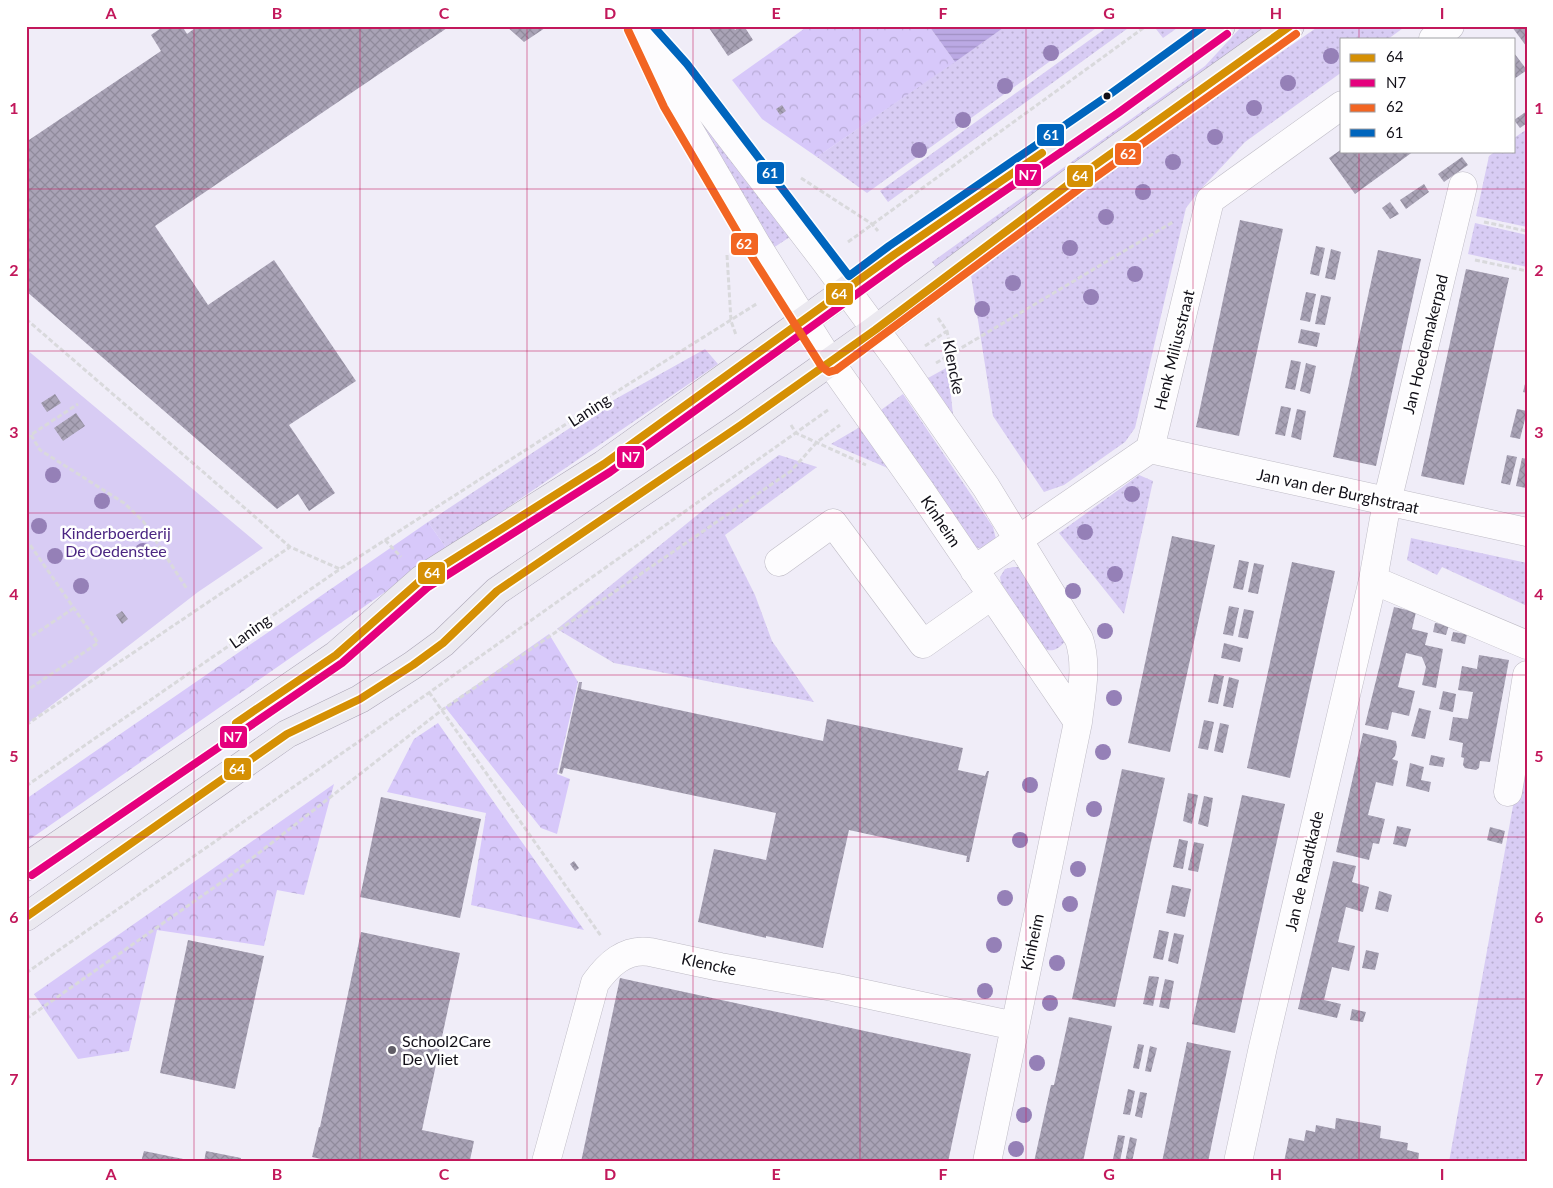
<svg xmlns="http://www.w3.org/2000/svg" width="1553" height="1188" font-family="Lato,sans-serif">
<style>
.grass{fill:url(#grass-dots)}
.forest{fill:url(#forest-crowns)}
.green{fill:#d8ccf4}
.water{fill:url(#water-rules)}
.building{fill:url(#building-cross-hatch)}
.lines{fill:none;stroke-linecap:round;stroke-linejoin:round}
.minor-casing{stroke:#bfbcc6;stroke-width:29}
.major-casing{stroke:#aba6b6;stroke-width:29}
.path{stroke:#d9d9dc;stroke-width:3;stroke-dasharray:5 2.5;stroke-linecap:butt}
.minor{stroke:#fdfcfe;stroke-width:28}
.major{stroke:#ebe9f0;stroke-width:28}
.bus-1-casing{stroke:#fff;stroke-width:11}
.bus-2-casing{stroke:#fff;stroke-width:11}
.bus-3-casing{stroke:#fff;stroke-width:11}
.bus-4-casing{stroke:#fff;stroke-width:11}
.bus-1{stroke:#d59004;stroke-width:8}
.bus-2{stroke:#e5007d;stroke-width:8}
.bus-3{stroke:#f26522;stroke-width:8}
.bus-4{stroke:#0065bd;stroke-width:8}
.tree{fill:#9580b7}
.grid{fill:none;stroke:#c2185b;stroke-width:1;stroke-opacity:0.55}
.bus-dot{fill:#121018;stroke:#fff;stroke-width:2}
.poi-dot{fill:#605d66;stroke:#fff;stroke-width:2}
.labels{text-anchor:middle;stroke-width:5;stroke-linejoin:round;paint-order:stroke}
.street-label{font-size:16px;fill:#121018;stroke:#fff}
.park-label{font-size:16px;fill:#4b2682;stroke:#fff}
.poi-label{font-size:16px;fill:#121018;stroke:#fff;text-anchor:start}
.line-badge{stroke:#fff;stroke-width:2}
.badge-label{font-size:14px;text-anchor:middle;font-weight:bold;fill:#fff}
.neatline{fill:none;stroke:#c2185b;stroke-width:2}
.grid-label{font-size:16px;text-anchor:middle;font-weight:bold;fill:#c2185b}
</style>
<defs>
<pattern id="grass-dots" width="8" height="8" patternUnits="userSpaceOnUse" patternTransform="scale(1.25)"><rect width="8" height="8" fill="#d8ccf4"/><path d="M2 2h.1M6 6h.1" fill="none" stroke="#b8aed0" stroke-width="1.8" stroke-linecap="round"/></pattern>
<pattern id="forest-crowns" width="20" height="18" patternUnits="userSpaceOnUse" patternTransform="scale(1.25)"><rect width="20" height="18" fill="#d7c8fa"/><path d="M2 6a3 3 0 1 1 6 0M12 15a3 3 0 1 1 6 0" fill="none" stroke="#b8abd6"/></pattern>
<pattern id="water-rules" width="6" height="5" patternUnits="userSpaceOnUse" patternTransform="scale(1.25)"><rect width="6" height="5" fill="#bba9e4"/><path d="M0 2.5h6" fill="none" stroke="#a090c3"/></pattern>
<pattern id="building-cross-hatch" width="8" height="8" patternUnits="userSpaceOnUse" patternTransform="scale(1.25)"><rect width="8" height="8" fill="#a9a3b6"/><path d="M0 0l8 8M0 8l8-8" fill="none" stroke="#908b9c"/></pattern>
</defs>
<rect width="100%" height="100%" fill="#f0edf8"/>
<path class="grass" d="M1006 26H1099L867 193 817 157Z
M1109 26H1131L888 202 880 191Z
M1160 26H1180L1163 38 1156 29Z
M1242 26H1272L937 269 932 262 1205 66Z
M1319 26H1406L1388 39H1342V72L1245 142 1199 191 1186 208 1135 428 1125 442 1064 485 1044 492 993 416 970 269Z
M674 85 796 233 773 248Z
M1527 129V227L1476 216 1489 156 1496 151H1514V138Z
M1475 223 1527 235V267L1468 254Z
M705 349 718 364 447 549 428 522 603 406Z
M948 367 953 415 928 378Z
M903 394 993 527 996 539 984 550 976 547 968 537 881 410Z
M860 427 890 469 831 444Z
M779 455 817 467 725 535 755 595 772 641 814 702 614 663 557 629 712 503Z
M1139 475 1153 481 1124 614 1059 533Z
M1411 538 1527 563V606L1442 567 1437 575 1407 560Z
M1013 567H1020L1065 641C1058 650 1053 652 1043 649L1001 583 1000 577 1005 569Z
M1527 728V1162H1449Z"/>
<path class="forest" d="M808 26H929L955 62 817 157 762 119 732 80Z
M428 522 447 549 26 842V799Z
M549 634 578 682 557 774 570 779 557 834 541 828 445 707Z
M438 723 584 930 471 905 486 813 387 792 414 739Z
M334 784 304 895 277 890 264 946 157 930 129 1051 78 1059 34 994Z"/>
<path class="green" d="M26 349 263 548 198 592 26 725Z"/>
<path class="water" d="M929 26H1006L955 62Z"/>
<path class="building" d="M164 26H182L187 34 198 26H450L155 226 208 305 274 260 356 381 289 425 335 493 309 511 298 494 277 509 26 291V142L161 51 151 35Z
M506 26H548L524 42Z
M712 26H733L735 30 740 26H744L753 40 728 56 709 28Z
M1513 26H1527V47L1512 27Z
M1514 53 1527 70 1514 79Z
M782 105 786 111 780 115 776 109Z
M1527 111V123L1520 128 1514 120Z
M1342 149V151H1414L1355 194 1329 158Z
M1462 157 1468 165 1444 182 1438 174Z
M1424 184 1429 192 1406 209 1400 200Z
M1390 202 1399 214 1390 219 1382 208Z
M1240 220 1283 229 1239 436 1196 427Z
M1316 246 1325 248 1319 276 1310 274Z
M1331 249 1341 252 1335 280 1325 278Z
M1378 250 1421 259 1376 466 1333 457Z
M1466 269 1509 278 1464 485 1421 476Z
M1306 292 1316 294 1310 322 1300 320Z
M1321 295 1331 297 1325 325 1315 324Z
M1301 329 1320 333 1317 347 1298 343Z
M1291 360 1301 362 1295 390 1285 388Z
M1306 363 1316 366 1310 394 1300 391Z
M1526 380H1527V393L1523 392Z
M55 394 61 403 47 412 41 403Z
M1281 406 1291 408 1285 436 1275 434Z
M1297 409 1306 411 1301 440 1291 437Z
M1517 409 1527 411 1520 439 1510 437Z
M76 413 85 426 63 441 54 428Z
M1507 455 1517 457 1510 485 1501 483Z
M1522 458 1527 459 1526 488 1516 486Z
M1172 536 1215 545 1170 752 1128 743Z
M1239 560 1249 562 1243 590 1233 588Z
M1292 562 1335 571 1290 778 1247 768Z
M1254 563 1264 565 1258 594 1248 592Z
M1229 606 1239 608 1233 636 1223 634Z
M1394 607 1416 612 1412 629 1428 633 1425 645 1443 649 1436 688 1422 685 1426 667 1422 657 1406 653 1398 687 1415 691 1409 716 1392 712 1388 730 1365 725Z
M1244 609 1254 611 1248 639 1238 637Z
M122 611 128 619 122 624 116 615Z
M1435 623 1449 625 1446 635 1433 632Z
M1453 632 1467 634 1465 644 1451 641Z
M1224 643 1243 648 1240 662 1221 658Z
M1479 655 1509 660 1490 762 1480 761 1479 768 1476 770 1465 768 1463 765 1464 758 1461 757 1463 743 1449 740 1453 717 1468 719 1473 692 1458 690 1462 666 1477 669Z
M1214 674 1224 676 1218 704 1208 702Z
M1229 677 1239 680 1233 708 1223 706Z
M579 682H582L581 689 823 741 827 719 963 748 958 770 985 776 987 771H989L969 862H966L967 856 849 830 823 948 766 936V938L698 922 714 849 766 860 776 813 564 768 562 774 559 773Z
M1443 691 1456 694 1453 712 1439 709Z
M1419 708 1431 711 1425 739 1411 736Z
M1204 720 1214 722 1208 750 1198 748Z
M1220 723 1229 725 1223 753 1214 751Z
M1363 733 1396 741 1397 747 1395 756 1392 759 1398 761 1393 786 1376 782 1368 815 1385 819 1379 844 1373 843 1369 860 1336 852Z
M1431 755 1445 758 1443 767 1429 765Z
M1410 763 1424 767 1421 780 1431 782 1429 792 1406 786Z
M1122 769 1165 778 1115 1007 1072 999Z
M1188 793 1198 795 1192 824 1183 821Z
M1242 795 1285 804 1235 1033 1192 1024Z
M1204 796 1213 798 1208 827 1198 824Z
M381 797 481 819 460 918 360 897Z
M1397 826 1411 829 1406 847 1393 844Z
M1490 827 1505 831 1502 844 1487 840Z
M1179 839 1188 841 1183 869 1173 867Z
M1194 842 1204 844 1198 872 1188 870Z
M574 861 579 868 575 871 570 864Z
M1333 861 1356 866 1352 882 1369 887 1363 912 1346 907 1338 942 1355 946 1349 971 1332 967 1324 1000 1341 1004 1337 1018 1298 1009Z
M1172 885 1191 889 1185 917 1166 913Z
M1379 891 1392 895 1388 912 1375 909Z
M1159 930 1169 932 1163 960 1153 958Z
M361 932 460 953 422 1130 474 1141 470 1160 474 1162H334L312 1157 319 1127H320Z
M1174 933 1184 935 1178 964 1168 961Z
M188 940 264 956 235 1089 160 1073Z
M1366 950 1379 953 1375 970 1362 968Z
M1149 976 1159 977 1153 1006 1143 1004Z
M620 978 971 1054 948 1162H581Z
M1165 979 1174 981 1169 1009 1159 1007Z
M1352 1009 1366 1012 1363 1022 1350 1020Z
M1069 1017 1112 1026 1083 1162H1034L1051 1085H1054Z
M1187 1042 1231 1051 1226 1075 1208 1162H1162Z
M1138 1044 1144 1045 1139 1069 1133 1068Z
M1150 1046 1157 1048 1151 1072 1145 1071Z
M1128 1089 1135 1091 1130 1115 1123 1114Z
M1140 1092 1147 1093 1142 1118 1135 1116Z
M1336 1118 1381 1126 1380 1138 1408 1143 1407 1150 1419 1153 1418 1162H1284L1289 1138 1304 1141 1306 1130 1315 1132 1316 1125 1335 1129Z
M1118 1135 1125 1136 1120 1161 1113 1159Z
M1130 1137 1137 1139 1132 1162H1125Z
M144 1151 193 1161 192 1162H141Z
M206 1151 241 1158 240 1162H204Z"/>
<g class="lines">
<g class="minor-casing">
<path id="minor" d="M639 26 679 70 825 261 900 363 986 487 1079 639C1088 666 1081 695 1078 722L987 1162
M1433 39 1450 26
M647 48 673 102 758 247 830 362 921 491 1078 722
M1150 449 1527 532
M779 562 833 523 923 644 991 596
M974 570 1150 449 1210 200 1342 105
M1373 580 1527 645
M1508 792 1527 675
M546 1162 595 983C608 965 625 948 650 952L720 967 833 987 1015 1026
M1238 1162 1263 1047 1373 580 1387 502 1463 186"/>
</g>
<g class="major-casing">
<path id="major" d="M26 867 336 655 422 579 604 464 847 290 895 254 1112 105 1221 26
M26 917 287 734 360 699 413 665 443 643 497 591 741 425 875 330 1077 178 1290 26"/>
</g>
<path class="path" d="M801 178 872 224 878 231
M1484 222 1527 231
M848 242 1146 26
M727 255 731 321 736 335
M1475 260 1527 271
M938 318 947 331 959 393
M26 319 290 547 340 569
M925 346 947 331
M936 363 1173 222
M791 425 796 433 866 465
M31 435 40 450 124 503 143 521 187 589
M26 438 78 404
M26 539 98 643 26 691
M385 540 401 557
M26 640 74 608
M429 692 601 936
M26 725 290 547
M26 786 340 569 627 385 758 303
M26 973 430 692 828 410
M26 1019 219 884 442 710 791 471 817 442 840 425"/>
<use href="#minor" class="minor"/>
<use href="#major" class="major"/>
<g class="bus-1-casing">
<path id="bus-1" d="M236 723 336 655 422 579 604 464 895 254 1042 153
M26 917 287 734 360 699 413 665 443 643 497 591 741 425 875 330 1077 178 1290 26"/>
</g>
<g class="bus-2-casing">
<path id="bus-2" d="M32 875 342 663 428 587 610 472 901 262 1118 113 1227 34"/>
</g>
<g class="bus-3-casing">
<path id="bus-3" d="M628 30 664 107 749 252 822 367 829 372 836 370 1083 186 1296 34"/>
</g>
<g class="bus-4-casing">
<path id="bus-4" d="M653 26 687 64 849 276 889 246 1106 97 1204 26"/>
</g>
<use href="#bus-1" class="bus-1"/>
<use href="#bus-2" class="bus-2"/>
<use href="#bus-3" class="bus-3"/>
<use href="#bus-4" class="bus-4"/>
</g>
<g class="tree">
<circle cx="1051" cy="53" r="8"/>
<circle cx="1331" cy="56" r="8"/>
<circle cx="1288" cy="83" r="8"/>
<circle cx="1005" cy="86" r="8"/>
<circle cx="1254" cy="108" r="8"/>
<circle cx="963" cy="120" r="8"/>
<circle cx="1215" cy="137" r="8"/>
<circle cx="919" cy="150" r="8"/>
<circle cx="1173" cy="162" r="8"/>
<circle cx="1143" cy="192" r="8"/>
<circle cx="1106" cy="217" r="8"/>
<circle cx="1070" cy="248" r="8"/>
<circle cx="1135" cy="274" r="8"/>
<circle cx="1013" cy="283" r="8"/>
<circle cx="1091" cy="297" r="8"/>
<circle cx="982" cy="309" r="8"/>
<circle cx="53" cy="475" r="8"/>
<circle cx="1132" cy="494" r="8"/>
<circle cx="102" cy="501" r="8"/>
<circle cx="39" cy="526" r="8"/>
<circle cx="1085" cy="532" r="8"/>
<circle cx="143" cy="551" r="8"/>
<circle cx="55" cy="556" r="8"/>
<circle cx="1115" cy="574" r="8"/>
<circle cx="81" cy="586" r="8"/>
<circle cx="1073" cy="591" r="8"/>
<circle cx="1105" cy="631" r="8"/>
<circle cx="1114" cy="698" r="8"/>
<circle cx="1103" cy="752" r="8"/>
<circle cx="1030" cy="785" r="8"/>
<circle cx="1094" cy="809" r="8"/>
<circle cx="1020" cy="840" r="8"/>
<circle cx="1078" cy="869" r="8"/>
<circle cx="1005" cy="898" r="8"/>
<circle cx="1070" cy="904" r="8"/>
<circle cx="994" cy="945" r="8"/>
<circle cx="1057" cy="963" r="8"/>
<circle cx="985" cy="991" r="8"/>
<circle cx="1050" cy="1003" r="8"/>
<circle cx="1037" cy="1063" r="8"/>
<circle cx="1024" cy="1115" r="8"/>
<circle cx="1016" cy="1149" r="8"/>
</g>
<path class="grid" d="M194 26V1162M360 26V1162M527 26V1162M693 26V1162M860 26V1162M1026 26V1162M1193 26V1162M1359 26V39M1359 151V1162M26 189H1527M26 351H1527M26 513H1527M26 675H1527M26 837H1527M26 999H1527"/>
<circle class="bus-dot" cx="1107" cy="96" r="4.5"/>
<circle class="poi-dot" cx="392" cy="1050" r="5"/>
<g class="labels">
<g class="street-label">
<text transform="translate(1425 344) rotate(-76)" y="6">Jan Hoedemakerpad</text>
<text transform="translate(1174 350) rotate(-76)" y="6">Henk Miliusstraat</text>
<text transform="translate(954 367) rotate(79)" y="6">Klencke</text>
<text transform="translate(589 410) rotate(-33)" y="6">Laning</text>
<text transform="translate(1338 491) rotate(12)" y="6">Jan van der Burghstraat</text>
<text transform="translate(941 521) rotate(56)" y="6">Kinheim</text>
<text transform="translate(250 631) rotate(-35)" y="6">Laning</text>
<text transform="translate(1304 871) rotate(-77)" y="6">Jan de Raadtkade</text>
<text transform="translate(1032 942) rotate(-78)" y="6">Kinheim</text>
<text transform="translate(709 964) rotate(12)" y="6">Klencke</text>
</g>
<g class="park-label">
<text x="116" y="539">Kinderboerderij<tspan x="116" dy="18">De Oedenstee</tspan></text>
</g>
<g class="poi-label">
<text x="402" y="1047">School2Care<tspan x="402" dy="18">De Vliet</tspan></text>
</g>
</g>
<g class="line-badge">
<rect x="1036" y="123" width="29" height="24" rx="5" fill="#0065bd"/>
<rect x="1114" y="142" width="28" height="24" rx="5" fill="#f26522"/>
<rect x="756" y="161" width="29" height="24" rx="5" fill="#0065bd"/>
<rect x="1014" y="163" width="28" height="24" rx="5" fill="#e5007d"/>
<rect x="1066" y="164" width="28" height="24" rx="5" fill="#d59004"/>
<rect x="730" y="232" width="29" height="24" rx="5" fill="#f26522"/>
<rect x="825" y="282" width="29" height="24" rx="5" fill="#d59004"/>
<rect x="616" y="445" width="29" height="24" rx="5" fill="#e5007d"/>
<rect x="417" y="561" width="29" height="24" rx="5" fill="#d59004"/>
<rect x="219" y="725" width="29" height="24" rx="5" fill="#e5007d"/>
<rect x="223" y="757" width="29" height="24" rx="5" fill="#d59004"/>
</g>
<g class="badge-label">
<text x="1051" y="140">61</text>
<text x="1128" y="159">62</text>
<text x="770" y="178">61</text>
<text x="1028" y="180">N7</text>
<text x="1080" y="181">64</text>
<text x="744" y="249">62</text>
<text x="839" y="299">64</text>
<text x="631" y="462">N7</text>
<text x="432" y="578">64</text>
<text x="233" y="742">N7</text>
<text x="237" y="774">64</text>
</g>
<rect width="1553" height="1188" fill="none" stroke="#ffffff" stroke-width="55"/>
<rect x="1340" y="38" width="175" height="115" fill="#ffffff" stroke="#a09fa3"/>
<rect x="1350" y="54" width="25" height="8" fill="#d59004" stroke="#a09fa3"/>
<text x="1386" y="62" font-size="15" fill="#121018">64</text>
<rect x="1350" y="79" width="25" height="8" fill="#e5007d" stroke="#a09fa3"/>
<text x="1386" y="88" font-size="15" fill="#121018">N7</text>
<rect x="1350" y="104" width="25" height="8" fill="#f26522" stroke="#a09fa3"/>
<text x="1386" y="112" font-size="15" fill="#121018">62</text>
<rect x="1350" y="129" width="25" height="8" fill="#0065bd" stroke="#a09fa3"/>
<text x="1386" y="138" font-size="15" fill="#121018">61</text>
<rect x="28" y="28" width="1498" height="1132" class="neatline"/>
<g class="grid-label">
<text x="111" y="19">A</text>
<text x="277" y="19">B</text>
<text x="444" y="19">C</text>
<text x="610" y="19">D</text>
<text x="776" y="19">E</text>
<text x="943" y="19">F</text>
<text x="1109" y="19">G</text>
<text x="1276" y="19">H</text>
<text x="1442" y="19">I</text>
<text x="14" y="114">1</text>
<text x="1539" y="114">1</text>
<text x="14" y="276">2</text>
<text x="1539" y="276">2</text>
<text x="14" y="438">3</text>
<text x="1539" y="438">3</text>
<text x="14" y="600">4</text>
<text x="1539" y="600">4</text>
<text x="14" y="762">5</text>
<text x="1539" y="762">5</text>
<text x="14" y="923">6</text>
<text x="1539" y="923">6</text>
<text x="14" y="1085">7</text>
<text x="1539" y="1085">7</text>
<text x="111" y="1180">A</text>
<text x="277" y="1180">B</text>
<text x="444" y="1180">C</text>
<text x="610" y="1180">D</text>
<text x="776" y="1180">E</text>
<text x="943" y="1180">F</text>
<text x="1109" y="1180">G</text>
<text x="1276" y="1180">H</text>
<text x="1442" y="1180">I</text>
</g>
</svg>
